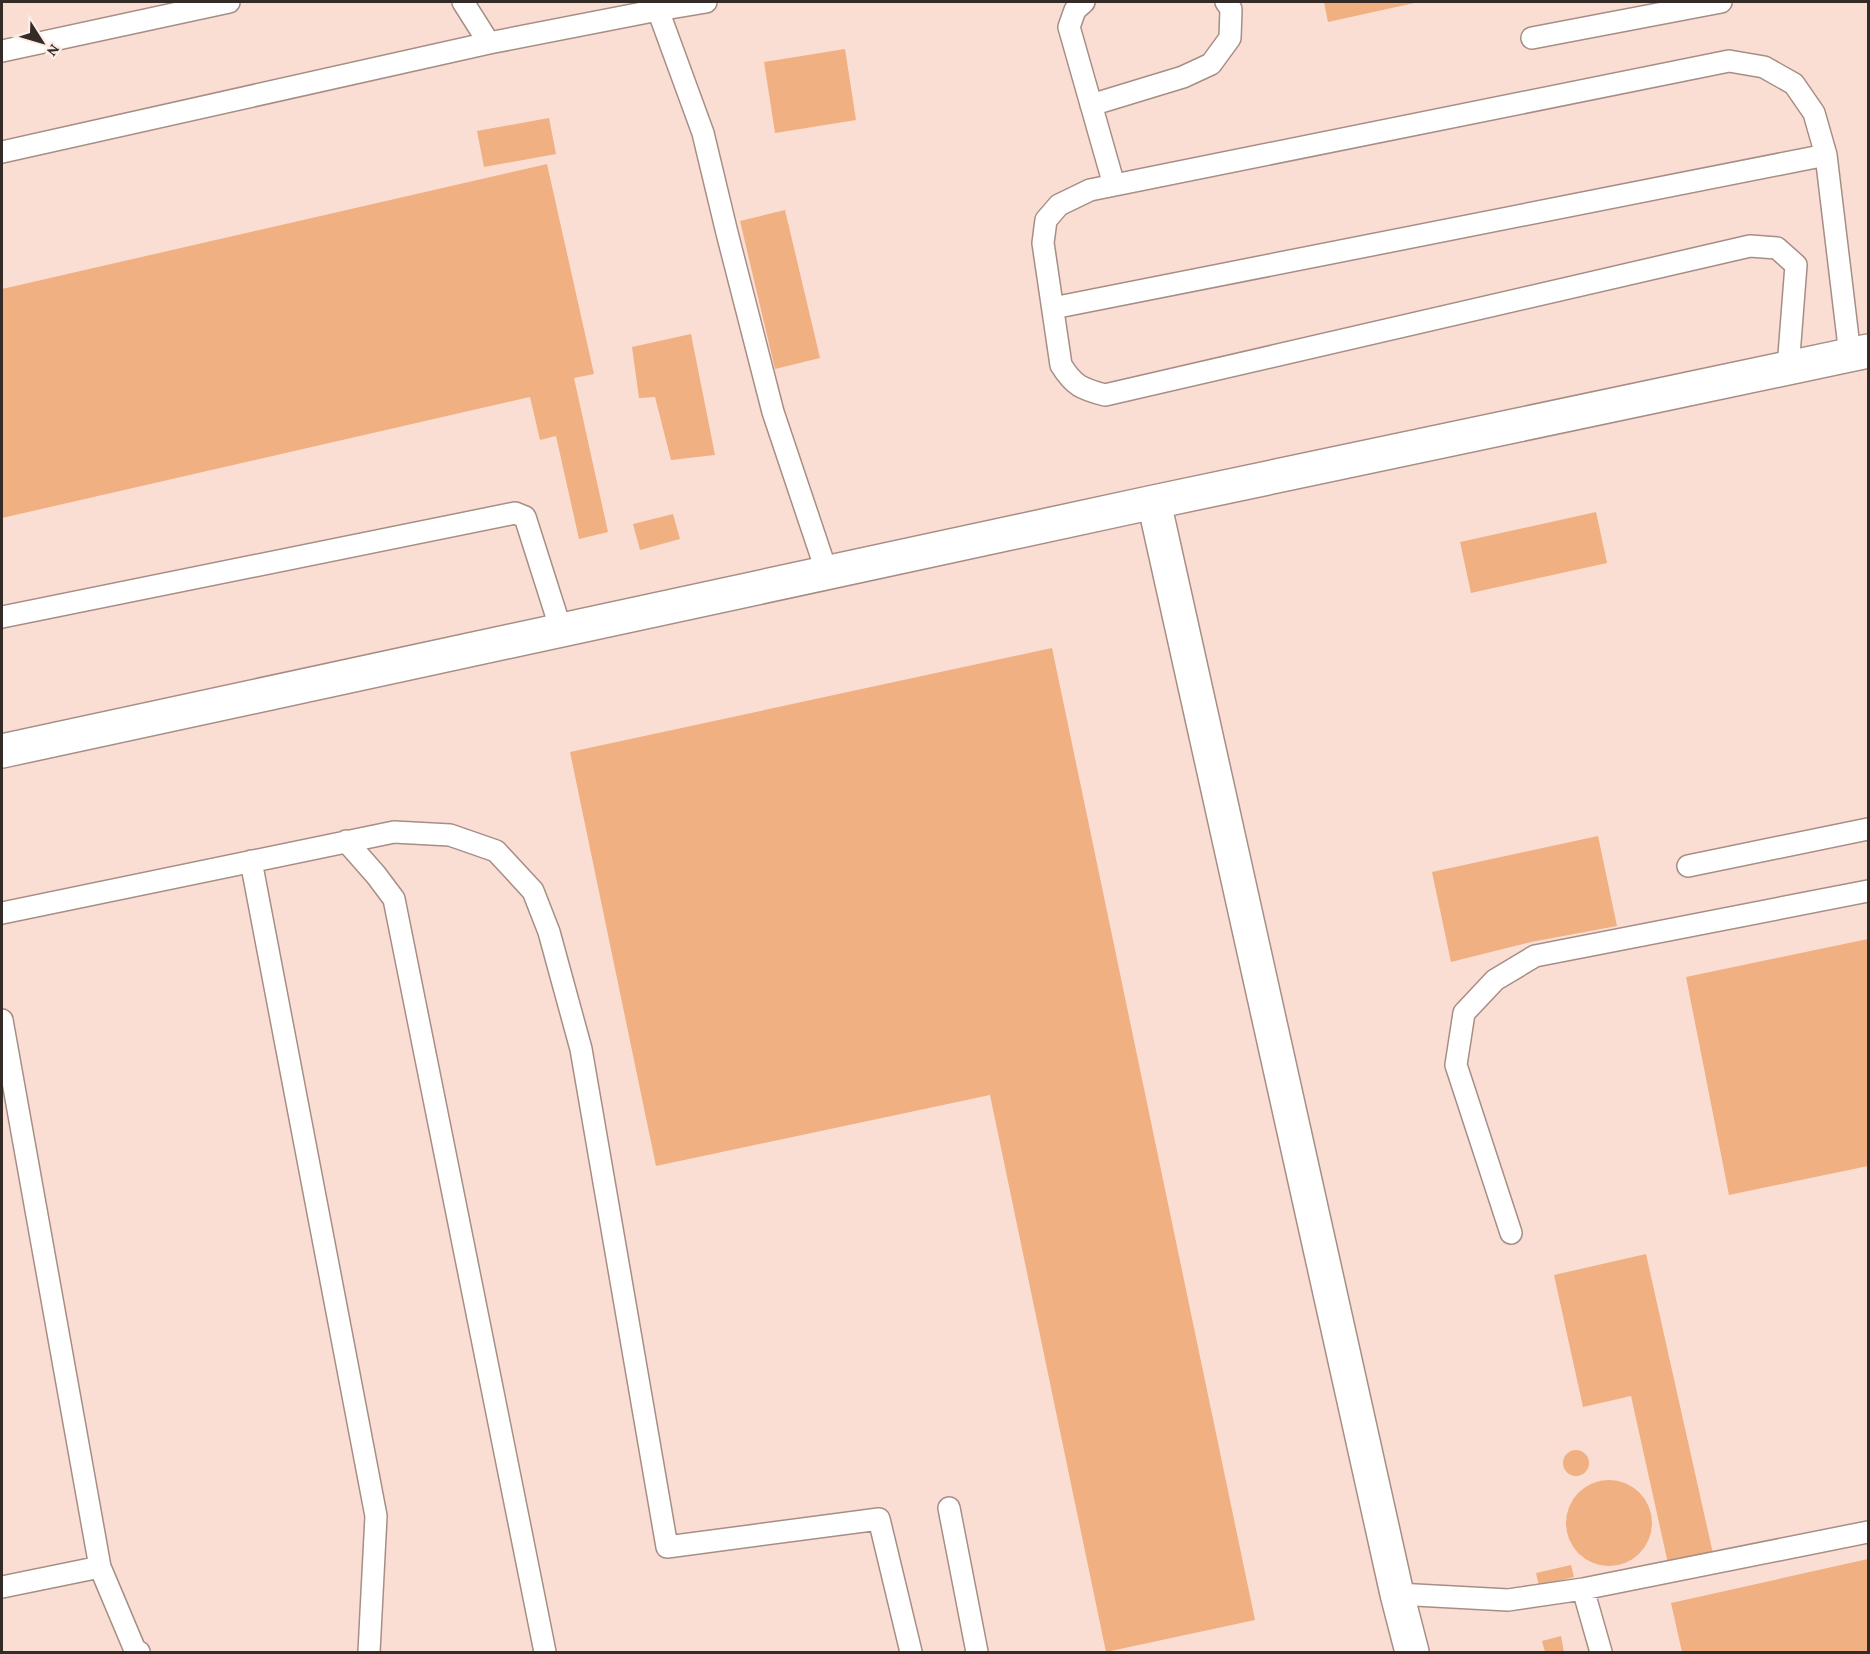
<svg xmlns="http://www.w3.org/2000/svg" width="1870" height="1654" font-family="'Crimson Pro',serif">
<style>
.built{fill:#faded3}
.building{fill:#f0b081}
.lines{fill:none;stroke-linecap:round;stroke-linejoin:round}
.lane-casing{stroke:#a78e85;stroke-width:24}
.street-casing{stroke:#a78e85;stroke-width:36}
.lane{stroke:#fff;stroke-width:21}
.street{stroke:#fff;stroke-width:33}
</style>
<rect width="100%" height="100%" fill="#fdede6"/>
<path class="built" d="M2 2H1868V1652H2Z"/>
<path class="building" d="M1324 2H1419L1328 22Z
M845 49 856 120 775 133 764 62Z
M549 118 556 154 484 167 477 131Z
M547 164 594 374 574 378 608 532 579 539 556 436 540 440 530 397 2 518V289Z
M785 210 820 358 775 369 740 221Z
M691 334 715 455 671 460 655 397 639 398 632 347Z
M1596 512 1607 563 1471 593 1460 542Z
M673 514 680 539 640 550 633 524Z
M1052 648 1255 1620 1106 1652 990 1095 656 1166 570 752Z
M1598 836 1617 926 1531 942 1451 962 1432 872Z
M1868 939V1166L1729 1195 1686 977Z
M1646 1254 1714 1558 1669 1568 1631 1396 1583 1407 1554 1275Z
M1563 1463a13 13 0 1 1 26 0a13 13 0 1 1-26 0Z
M1566 1523a43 43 0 1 1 86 0a43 43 0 1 1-86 0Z
M1868 1559V1652H1682L1671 1603Z
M1571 1565 1574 1577 1539 1586 1536 1573Z
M1561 1636 1564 1652H1545L1542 1641Z"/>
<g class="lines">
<g class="lane-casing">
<path id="lane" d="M463 2 489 43
M1084 2 1075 10 1069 27 1114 185
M658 10 706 2
M1532 38 1721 2
M2 51 229 2
M1091 105 1183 77 1211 64 1230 38 1231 9 1226 2
M2 152 489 43 658 10 703 133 727 233 773 412 827 573
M1053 308 1826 155
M1788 368 1796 265 1777 248 1750 246 1105 395C1082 389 1074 386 1061 365L1043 243 1046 220 1059 205 1090 190 1729 61 1764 67 1794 84 1814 113 1826 155 1850 355
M2 617 515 513 525 517 561 630
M346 841 376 875 394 899 545 1652
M251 861 376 1516 369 1652
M1688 866 1868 829
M2 913 394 832 450 835 496 851 533 891 549 932 581 1049 667 1547 879 1519 911 1652
M2 1020 100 1567 135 1650 139 1652
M1511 1233 1456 1065 1464 1013 1495 980 1535 956 1868 891
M949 1508 977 1652
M2 1587 100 1567
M1583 1589 1601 1652
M1397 1594 1508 1600 1583 1589 1868 1532"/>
</g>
<g class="street-casing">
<path id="street" d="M1154 502 1397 1594 1412 1652
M2 751 1154 502 1868 351"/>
</g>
<use href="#lane" class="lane"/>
<use href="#street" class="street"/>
</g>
<rect width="1870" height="1654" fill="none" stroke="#342a26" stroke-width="6"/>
<g transform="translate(42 42) rotate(127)" stroke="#fdede6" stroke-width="4.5" paint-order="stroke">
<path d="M0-4.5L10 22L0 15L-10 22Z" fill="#342a26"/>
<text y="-9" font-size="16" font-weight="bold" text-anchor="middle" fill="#342a26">N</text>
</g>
</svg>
